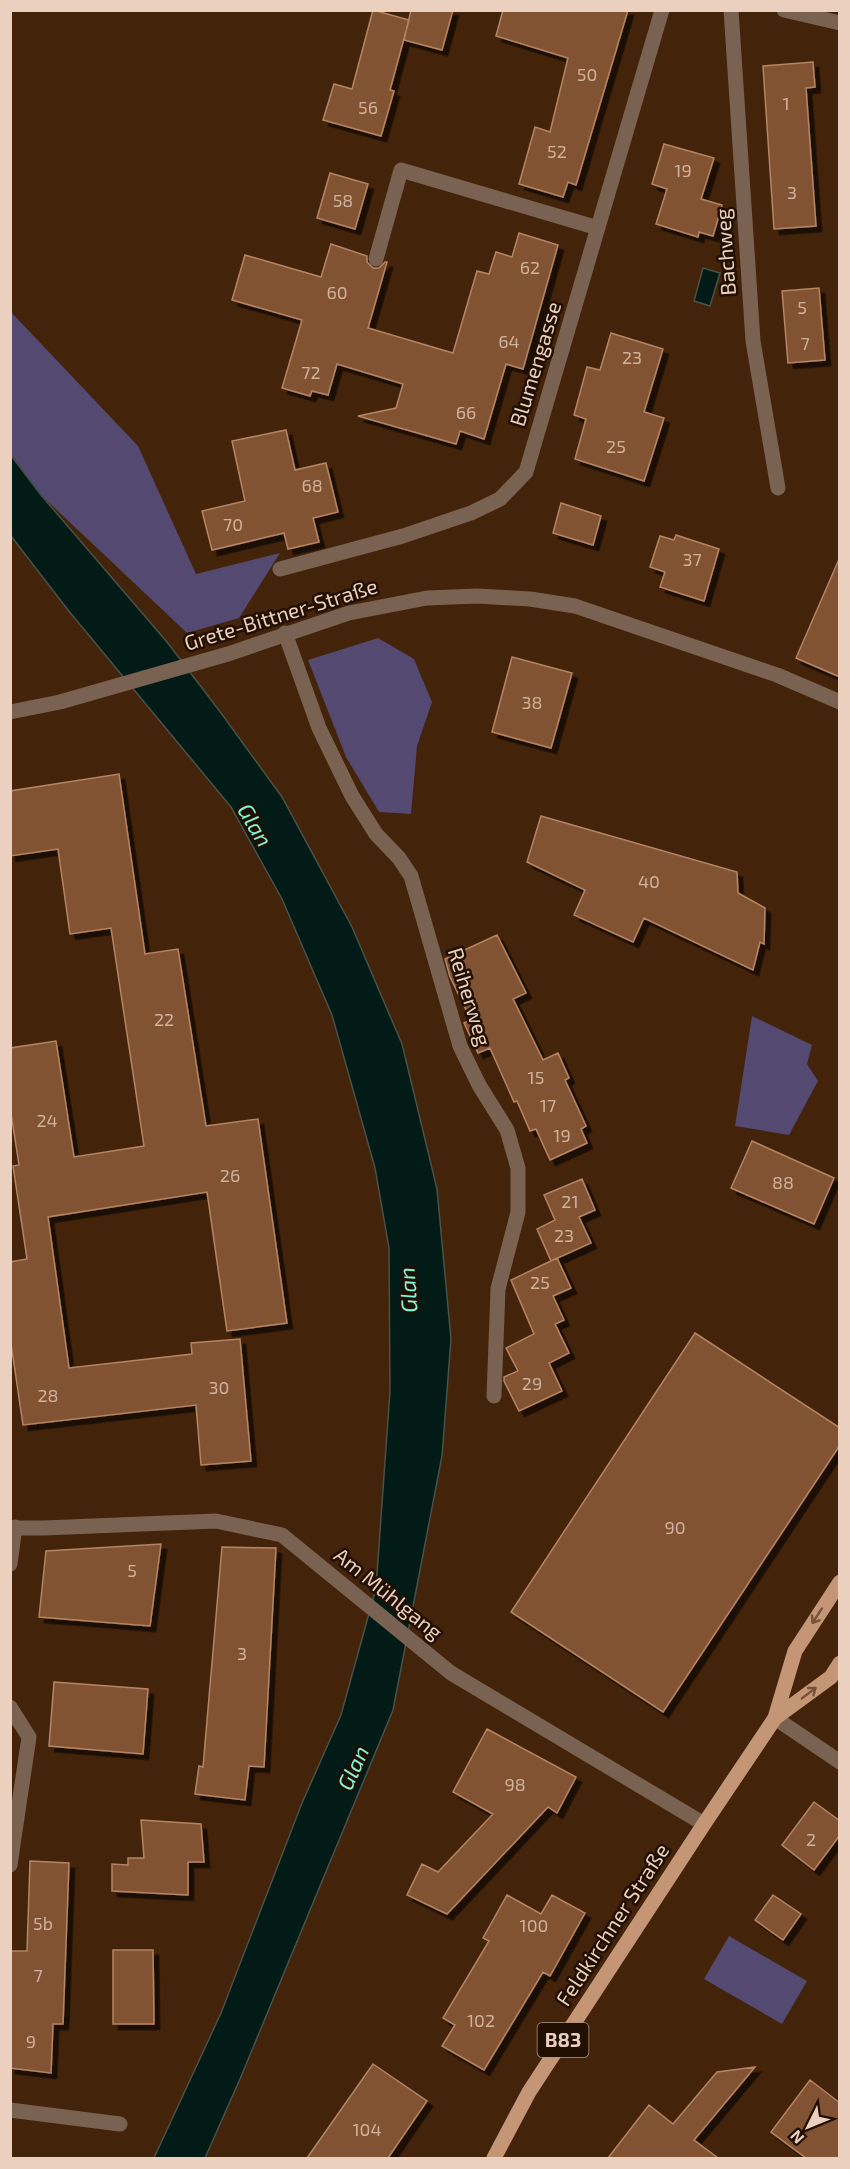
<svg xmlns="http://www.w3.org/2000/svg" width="850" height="2169" font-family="'Exo 2',sans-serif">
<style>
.green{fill:#534971}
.water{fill:#031b16;stroke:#495149;stroke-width:1.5}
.building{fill:#815332;stroke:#b58462;stroke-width:1.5;filter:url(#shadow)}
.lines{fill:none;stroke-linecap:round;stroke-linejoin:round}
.minor{stroke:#796252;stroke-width:15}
.major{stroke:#c59676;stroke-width:15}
.oneway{stroke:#74523c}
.labels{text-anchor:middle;stroke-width:5;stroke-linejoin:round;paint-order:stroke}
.number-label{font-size:18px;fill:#d0b19c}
.shield{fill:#220f03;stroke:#af9687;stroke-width:1.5}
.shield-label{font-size:20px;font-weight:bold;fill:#ebd0bf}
.street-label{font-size:21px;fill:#ebd0bf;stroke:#220f03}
.water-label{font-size:22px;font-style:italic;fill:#80f5d8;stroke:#220f03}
</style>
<defs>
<filter id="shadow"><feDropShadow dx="5.5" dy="5.5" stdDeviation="0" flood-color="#0009"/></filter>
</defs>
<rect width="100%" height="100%" fill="#432309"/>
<path class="green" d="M10 311 138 446 196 574 280 553 239 618 187 633 41 495 11 454Z
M378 638 414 659 432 702 417 746 411 814 379 812 346 757 308 660Z
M752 1016 812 1045 807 1064 818 1081 789 1135 735 1126Z
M729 1936 807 1981 782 2024 704 1979Z"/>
<path class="water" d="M703 268 720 273 710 306 694 301Z
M10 454 41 495 167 642 221 713 282 797 352 927 402 1044 437 1189 451 1339 442 1456 393 1710 240 2079 205 2158H154L221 2013 302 1803 341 1715 376 1588 390 1391 389 1248 375 1168 332 1015 282 899 231 807 68 610 11 536Z"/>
<path class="building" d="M373 10 409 20 390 90 394 91 381 136 323 120 334 84 352 89Z
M411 10H453L442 50 404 40Z
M503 10H628L576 185 568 182 563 197 519 184 535 127 550 132 568 58 496 36Z
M813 62 815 87 806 88 816 226 774 229 763 66Z
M664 144 714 158 701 199 722 205 713 236 699 232 698 237 656 224 667 189 652 184Z
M330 173 368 184 355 229 317 218Z
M519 233 558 245 523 369 506 364 484 439 460 431 456 444 358 416 396 408 403 384 337 364 328 395 312 391 310 396 282 388 302 320 232 300 245 255 321 277 331 244 367 256V262L373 268H379L385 262H387L368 328 453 353 477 271 489 274 496 252 512 257Z
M819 288 825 360 788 363 782 291Z
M611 333 663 349 644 412 664 418 644 481 575 459 586 419 574 415 587 367 600 370Z
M286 430 295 470 326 463 338 512 313 518 319 542 288 549 284 533 212 550 202 511 245 501 232 441Z
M561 503 601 516 593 545 553 533Z
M676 535 719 549 704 601 660 587 665 572 650 567 660 536 674 540Z
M840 557V677L796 658Z
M512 657 572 673 551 748 492 732Z
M119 774 145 954 178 949 206 1126 258 1119 287 1323 227 1331 207 1192 48 1217 69 1368 192 1354 191 1343 240 1339 251 1461 201 1465 196 1405 23 1425 10 1337V1262L27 1259 13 1166 19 1165 10 1107V1048L56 1041 74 1157 144 1146 111 928 70 934 58 849 10 856V791Z
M541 816 737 872 738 893 765 908 764 944 760 942 753 970 644 918 633 942 574 915 585 890 527 862Z
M497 935 526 993 513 999 543 1060 558 1053 569 1078 565 1080 586 1126 581 1129 587 1143 550 1160 536 1129 530 1131 517 1101 514 1102 490 1048 478 1053 464 1023 471 1020 450 977 445 959Z
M752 1141 834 1178 814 1224 731 1188Z
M582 1179 595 1210 579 1217 591 1243 551 1261 537 1229 555 1220 544 1195Z
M557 1258 571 1288 553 1296 564 1320 555 1324 569 1353 549 1363 562 1391 519 1411 504 1381V1377L518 1371 506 1348 534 1334 511 1280Z
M695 1333 840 1428V1445L663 1712 511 1612Z
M161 1544 150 1626 39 1617 46 1551Z
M222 1547 276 1548 264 1767 249 1766 245 1800 195 1794 199 1766 203 1767Z
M54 1682 148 1689 143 1754 49 1746Z
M487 1729 576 1777 557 1813 548 1807 447 1914 407 1895 422 1864 438 1872 493 1814 453 1792Z
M814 1802 840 1821V1835L814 1870 782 1845Z
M141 1820 201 1824 204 1862H188V1895L112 1891V1864L128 1865V1858H144Z
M30 1861 69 1863 63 2024H53L51 2073 10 2068V1951H27Z
M507 1895 541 1914 552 1895 585 1913 550 1976 543 1972 484 2070 442 2046 455 2025 443 2018 489 1941 483 1938Z
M773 1895 801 1914 783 1940 755 1920Z
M113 1950H153L154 2024H113Z
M373 2064 427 2101 388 2158H307Z
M755 2067 694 2140 718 2158H608L649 2105 673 2124 717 2072Z
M810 2080 840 2103V2158H806L771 2132Z"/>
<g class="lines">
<path class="minor" d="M731 10 753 341 778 488
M784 10 840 23
M376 259 401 170 598 228
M280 569 403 536 471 513 500 499 526 472 662 10
M285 633 319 728 352 796 376 834 399 858 411 876 460 1046 479 1085 507 1130 518 1168V1212L498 1289 494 1396
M10 712 60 702 228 654 349 613 427 598 477 596 530 599 575 606 777 675 840 702
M10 1528H44L216 1521 282 1535 451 1673 704 1824
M10 1564 15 1527
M10 1707 29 1737 10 1865
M775 1718 840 1762
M10 2110 120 2124"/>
<path class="major" d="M775 1718 831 1677 840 1663
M494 2158 529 2092 704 1824 775 1718 795 1651 840 1582"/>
</g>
<defs><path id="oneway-shaft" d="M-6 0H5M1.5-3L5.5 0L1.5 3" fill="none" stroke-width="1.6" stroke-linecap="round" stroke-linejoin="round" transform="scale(1.5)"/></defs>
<g class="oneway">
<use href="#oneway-shaft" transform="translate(817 1616) rotate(123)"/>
<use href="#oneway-shaft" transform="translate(809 1693) rotate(-37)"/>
</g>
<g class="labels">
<g class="number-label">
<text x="587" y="81">50</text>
<text x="786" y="110">1</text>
<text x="368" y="114">56</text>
<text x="557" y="158">52</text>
<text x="683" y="177">19</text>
<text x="792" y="199">3</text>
<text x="343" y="207">58</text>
<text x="530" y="274">62</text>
<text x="337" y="299">60</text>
<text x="802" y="314">5</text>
<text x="509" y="348">64</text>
<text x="805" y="350">7</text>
<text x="632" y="364">23</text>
<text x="311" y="379">72</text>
<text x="466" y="419">66</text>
<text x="616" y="453">25</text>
<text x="312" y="492">68</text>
<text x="233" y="531">70</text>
<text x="692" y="566">37</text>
<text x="532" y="709">38</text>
<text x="649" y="888">40</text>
<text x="164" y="1026">22</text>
<text x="536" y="1084">15</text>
<text x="548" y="1112">17</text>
<text x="47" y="1127">24</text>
<text x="562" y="1142">19</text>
<text x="230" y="1182">26</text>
<text x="783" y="1189">88</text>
<text x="570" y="1208">21</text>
<text x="564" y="1242">23</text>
<text x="540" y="1289">25</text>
<text x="532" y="1390">29</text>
<text x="219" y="1394">30</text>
<text x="48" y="1402">28</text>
<text x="675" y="1534">90</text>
<text x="132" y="1577">5</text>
<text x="242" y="1660">3</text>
<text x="515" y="1791">98</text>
<text x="811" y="1846">2</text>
<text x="43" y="1930">5b</text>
<text x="534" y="1932">100</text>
<text x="38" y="1982">7</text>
<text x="481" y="2027">102</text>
<text x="31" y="2048">9</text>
<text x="367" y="2136">104</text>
</g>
<rect class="shield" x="537.5" y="2023" width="51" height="34" rx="4.5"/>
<g class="shield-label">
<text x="563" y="2047">B83</text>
</g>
<g class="street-label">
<text transform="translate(726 252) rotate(-94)" y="7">Bachweg</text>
<text transform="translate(536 364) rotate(-73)" y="7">Blumengasse</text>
<text transform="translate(281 615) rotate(-17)" y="7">Grete-Bittner-Straße</text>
<text transform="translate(469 997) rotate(73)" y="7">Reiherweg</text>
<text transform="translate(388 1594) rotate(39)" y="7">Am Mühlgang</text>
<text transform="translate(613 1925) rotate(-57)" y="7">Feldkirchner Straße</text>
</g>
<g class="water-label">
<text transform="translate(255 825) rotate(59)" y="8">Glan</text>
<text transform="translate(408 1290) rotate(-94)" y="8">Glan</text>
<text transform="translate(353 1768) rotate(-66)" y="8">Glan</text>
</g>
</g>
<rect width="850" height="2169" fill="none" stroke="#ebd0bf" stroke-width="24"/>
<g transform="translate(808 2127) rotate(227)" stroke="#220f03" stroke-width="4.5" paint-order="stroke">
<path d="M0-4.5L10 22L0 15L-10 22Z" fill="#ebd0bf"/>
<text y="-9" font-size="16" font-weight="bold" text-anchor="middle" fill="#ebd0bf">N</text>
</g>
</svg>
